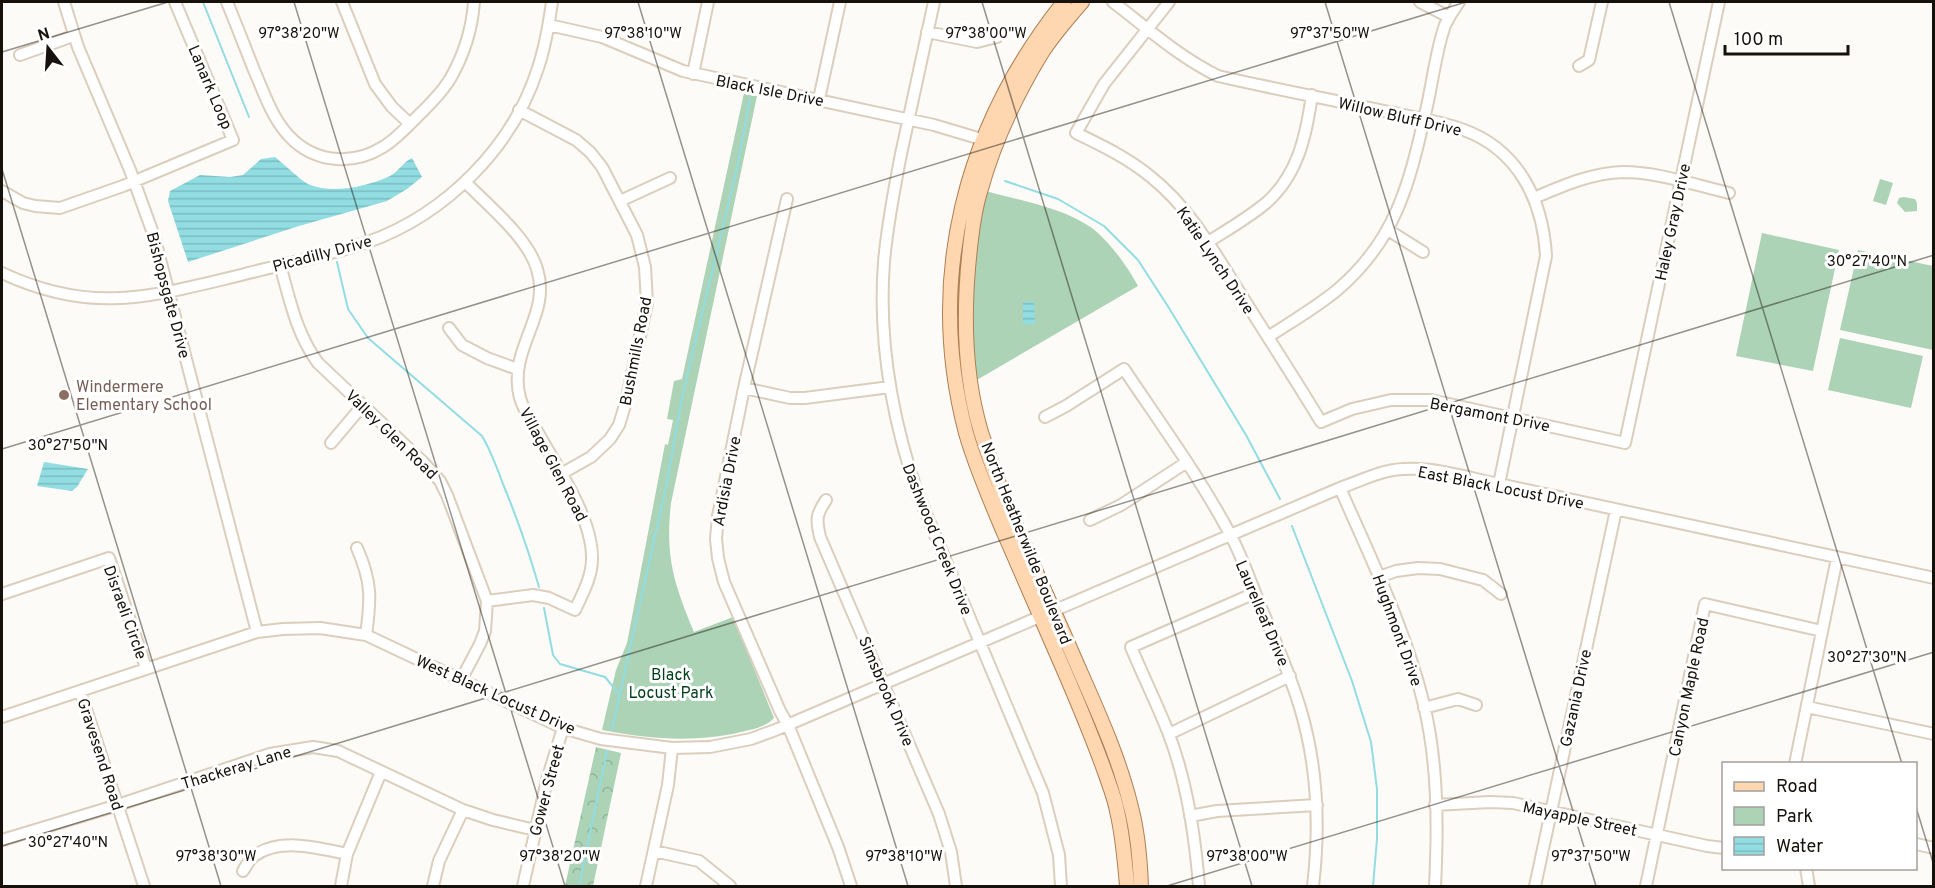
<svg xmlns="http://www.w3.org/2000/svg" width="1935" height="888" font-family="Overpass,sans-serif">
<style>
.green{fill:#acd3b6}
.forest{fill:url(#forest-crowns)}
.water{fill:url(#water-rules)}
.lines{fill:none;stroke-linecap:round;stroke-linejoin:round}
.stream{stroke:#91dde2;stroke-width:2}
.minor-casing{stroke:#dbcebd;stroke-width:14}
.major-casing{stroke:#ad7f54;stroke-width:16}
.minor{stroke:#fff;stroke-width:10}
.major{stroke:#fed6b0;stroke-width:14}
.ticks{fill:none;stroke:#16110b;stroke-width:1.5;stroke-opacity:0.45}
.education-dot{fill:#8d6e63;stroke:#fff;stroke-width:2}
.labels{text-anchor:middle;stroke-width:6;stroke-linejoin:round;paint-order:stroke}
.street-label{font-size:16px;fill:#16110b;stroke:#fff}
.education-label{font-size:16px;fill:#785e54;stroke:#fff;text-anchor:start}
.park-label{font-size:16px;fill:#003d1b;stroke:#fff}
.ticks-label{font-size:15px;text-anchor:middle;fill:#16110b;stroke:#fff;stroke-width:6;stroke-linejoin:round;paint-order:stroke}
</style>
<defs>
<pattern id="forest-crowns" width="20" height="18" patternUnits="userSpaceOnUse" patternTransform="scale(1.5)"><rect width="20" height="18" fill="#acd3b6"/><path d="M2 6a3 3 0 1 1 6 0M12 15a3 3 0 1 1 6 0" fill="none" stroke="#93b49b"/></pattern>
<pattern id="water-rules" width="6" height="5" patternUnits="userSpaceOnUse" patternTransform="scale(1.5)"><rect width="6" height="5" fill="#91dde2"/><path d="M0 2.5h6" fill="none" stroke="#7cbdc1"/></pattern>
</defs>
<rect width="100%" height="100%" fill="#fdfbf7"/>
<path class="green" d="M744 93 757 96 671 503C665 557 674 584 694 632L733 617 774 718C766 727 753 729 741 732 694 743 649 739 602 730L616 670 627 643 665 444 668 445 673 420 667 419 674 381 682 379Z
M1880 179 1893 183 1886 205 1873 201Z
M986 191C1021 201 1062 207 1092 228 1109 241 1128 267 1138 286L975 381 971 321 976 235Z
M1904 197 1915 199 1917 203V211L1905 212 1897 203 1899 198Z
M1762 233 1839 250 1813 371 1736 356Z
M1858 250 1933 266V350L1840 330Z
M1840 338 1923 356 1911 408 1828 390Z"/>
<path class="forest" d="M596 747 621 753 593 886H565Z"/>
<path class="water" d="M275 157C284 164 299 179 308 184 331 195 369 186 390 176 399 171 403 162 412 158L422 177 407 189 387 201 299 226 188 262 168 201 170 191 200 175 230 177 243 175 261 159Z
M1023 302H1034L1035 324H1023Z
M44 462 88 469 77 487 72 491 37 486Z"/>
<g class="lines">
<path class="stream" d="M203 2 249 117
M1005 181 1058 199 1104 226 1138 260 1169 308 1246 435 1280 499
M337 262 348 309 368 338 482 436C491 451 497 468 503 484 517 518 529 552 539 587
M1292 526 1352 681 1371 742 1377 789V839L1373 886
M544 608 553 655 560 664 605 677 620 695
M612 729 667 482 683 393 737 168 750 99
M579 886 607 751"/>
<g class="minor-casing">
<path id="minor" d="M64 2 78 47 130 170 154 236 257 632
M227 2C236 24 245 47 254 70 265 95 273 122 294 141 319 163 354 165 383 147 395 140 407 127 417 117 429 105 441 94 450 79 464 55 472 29 474 2
M342 2 375 84 392 107 410 124
M934 2C923 52 912 103 901 154 894 190 887 226 884 262 878 340 892 418 917 492L1043 793 1059 855 1061 886
M1113 2C1147 28 1179 57 1218 76 1270 88 1323 98 1375 109 1404 116 1435 119 1464 130 1518 150 1543 200 1546 256L1499 484
M1169 2 1104 84 1076 133C1103 146 1128 158 1151 177 1190 208 1214 252 1240 293 1267 336 1295 379 1321 422L1352 409 1391 400H1431L1625 443 1719 2
M1420 2 1449 17
M549 25 602 37 683 71 934 125 991 142
M927 32 977 42 997 37
M20 55 73 36
M1579 66 1589 60 1602 2
M693 74 708 2
M819 99 840 2
M519 110 576 140 590 152 602 167 637 235 645 267 647 303 626 402 619 425 610 439 591 457 561 474
M465 182C488 205 528 238 537 269 552 316 507 348 520 398 524 412 534 425 541 438 560 472 593 520 592 559 592 577 582 595 575 610L549 598 533 595 487 601
M2 191 23 203 35 206 60 208 123 186 233 140 175 2
M1534 198C1562 186 1591 173 1623 172 1658 172 1695 185 1729 193
M787 199 744 388 718 516 716 539 718 558 724 582 780 711 788 725 838 847 851 886
M620 201 670 178
M1388 230 1423 252
M1208 242C1227 230 1248 218 1266 203 1298 175 1306 136 1312 95
M280 265C290 300 296 333 318 363L423 462 440 481 447 495 487 601 485 631 480 644 461 680
M2 273C92 315 149 297 241 275 283 264 327 256 368 242 446 214 513 147 538 68 545 47 549 24 552 2
M449 328 462 345 487 358 517 369
M1268 337C1291 322 1315 308 1336 291 1398 239 1410 180 1427 106 1433 79 1436 51 1445 25 1449 17 1454 9 1459 2
M744 388 790 398H805L890 387
M1045 417 1066 406 1124 369C1160 423 1199 476 1230 534 1244 560 1253 590 1265 617 1278 648 1292 679 1301 711 1318 769 1320 827 1313 886
M331 443 363 405
M1340 488C1371 559 1406 630 1424 705 1438 763 1438 827 1435 886
M826 500C816 515 816 519 820 537L939 814 951 852 956 886
M1090 520 1121 505 1187 462
M357 548C372 582 371 599 366 635
M1379 577 1396 571 1418 568 1440 569 1483 580 1501 594
M2 594 109 558 146 668
M80 691 144 886
M1807 707 1934 734
M1424 708 1458 699 1476 705
M2 717 257 632 283 629 320 628 366 635 563 728 601 739 672 748 710 747 751 739 778 729 1340 488C1355 483 1369 476 1384 472 1420 462 1463 477 1499 484L1934 578
M1169 734 1290 676
M1795 764 1837 558
M1435 805 1490 802 1513 803 1707 846 1724 848
M1190 816 1217 811 1317 805
M2 840 118 805 270 754 313 747 338 751 463 810 493 820 535 830
M1916 844 1934 848
M654 851 699 861 730 886
M1806 868 1809 886
M243 871C246 866 249 860 254 856 280 837 319 848 347 854
M341 886 347 854 381 772
M433 886 439 861 463 810
M523 886 547 780 563 728
M646 886 668 785 672 748
M1199 886C1195 835 1187 781 1168 732 1157 704 1143 676 1131 647L1255 593
M1535 886 1616 510
M1646 886 1705 604 1822 631"/>
</g>
<g class="major-casing">
<path id="major" d="M1064 2C965 126 925 277 966 433 976 468 991 502 1005 535 1022 574 1039 613 1056 652 1074 693 1091 733 1106 775 1110 787 1115 799 1117 811 1123 836 1125 861 1127 886
M1082 2C1068 18 1053 35 1041 54 1015 97 993 144 980 192 974 211 972 230 970 248 963 310 963 372 981 432 1003 503 1036 571 1066 639 1089 693 1117 749 1131 807 1138 833 1140 860 1141 886"/>
</g>
<use href="#minor" class="minor"/>
<use href="#major" class="major"/>
</g>
<path class="ticks" d="M294 2 565 886M638 2 908 886M982 2 1252 886M1325 2 1596 886M1669 2 1902 764M2 52 168 2M2 169 221 886M2 449 1466 2M1916 807 1934 866M2 846 1934 255M1167 886 1934 652"/>
<circle class="education-dot" cx="64" cy="395" r="6"/>
<g class="labels">
<g class="street-label">
<text transform="translate(211 87) rotate(67)" y="6">Lanark Loop</text>
<text transform="translate(770 90) rotate(11)" y="6">Black Isle Drive</text>
<text transform="translate(1400 116) rotate(13)" y="6">Willow Bluff Drive</text>
<text transform="translate(1672 222) rotate(-78)" y="6">Haley Gray Drive</text>
<text transform="translate(322 253) rotate(-15)" y="6">Picadilly Drive</text>
<text transform="translate(1216 260) rotate(56)" y="6">Katie Lynch Drive</text>
<text transform="translate(169 295) rotate(75)" y="6">Bishopsgate Drive</text>
<text transform="translate(635 351) rotate(-79)" y="6">Bushmills Road</text>
<text transform="translate(1490 414) rotate(11)" y="6">Bergamont Drive</text>
<text transform="translate(392 434) rotate(44)" y="6">Valley Glen Road</text>
<text transform="translate(554 464) rotate(62)" y="6">Village Glen Road</text>
<text transform="translate(726 481) rotate(-79)" y="6">Ardisia Drive</text>
<text transform="translate(1501 487) rotate(11)" y="6">East Black Locust Drive</text>
<text transform="translate(938 539) rotate(68)" y="6">Dashwood Creek Drive</text>
<text transform="translate(1027 543) rotate(68)" y="6">North Heatherwilde Boulevard</text>
<text transform="translate(126 612) rotate(70)" y="6">Disraeli Circle</text>
<text transform="translate(1263 613) rotate(67)" y="6">Laurelleaf Drive</text>
<text transform="translate(1398 630) rotate(70)" y="6">Hughmont Drive</text>
<text transform="translate(1688 687) rotate(-78)" y="6">Canyon Maple Road</text>
<text transform="translate(887 691) rotate(67)" y="6">Simsbrook Drive</text>
<text transform="translate(496 694) rotate(24)" y="6">West Black Locust Drive</text>
<text transform="translate(1575 698) rotate(-78)" y="6">Gazania Drive</text>
<text transform="translate(101 754) rotate(72)" y="6">Gravesend Road</text>
<text transform="translate(236 767) rotate(-17)" y="6">Thackeray Lane</text>
<text transform="translate(546 790) rotate(-75)" y="6">Gower Street</text>
<text transform="translate(1580 818) rotate(12)" y="6">Mayapple Street</text>
</g>
<g class="education-label">
<text x="76" y="392">Windermere<tspan x="76" dy="18">Elementary School</tspan></text>
</g>
<g class="park-label">
<text x="671" y="680">Black<tspan x="671" dy="18">Locust Park</tspan></text>
</g>
</g>
<g class="ticks-label">
<text x="643" y="38">97°38'10"W</text>
<text x="1330" y="38">97°37'50"W</text>
<text x="299" y="38">97°38'20"W</text>
<text x="986" y="38">97°38'00"W</text>
<text x="1867" y="266">30°27'40"N</text>
<text x="68" y="450">30°27'50"N</text>
<text x="1867" y="662">30°27'30"N</text>
<text x="68" y="847">30°27'40"N</text>
<text x="216" y="861">97°38'30"W</text>
<text x="560" y="861">97°38'20"W</text>
<text x="904" y="861">97°38'10"W</text>
<text x="1247" y="861">97°38'00"W</text>
<text x="1591" y="861">97°37'50"W</text>
</g>
<rect width="1935" height="888" fill="none" stroke="#16110b" stroke-width="6"/>
<rect x="1722" y="762" width="195" height="108" fill="#ffffff" stroke="#a2a09d" stroke-width="1.5"/>
<rect x="1734" y="782" width="30" height="9" fill="#fed6b0" stroke="#a2a09d" stroke-width="1.5"/>
<text x="1776" y="792" font-size="18" fill="#16110b">Road</text>
<rect x="1734" y="807" width="30" height="18" fill="#acd3b6" stroke="#a2a09d" stroke-width="1.5"/>
<text x="1776" y="822" font-size="18" fill="#16110b">Park</text>
<rect x="1734" y="837" width="30" height="18" fill="url(#water-rules)" stroke="#a2a09d" stroke-width="1.5"/>
<text x="1776" y="852" font-size="18" fill="#16110b">Water</text>
<g transform="translate(48 48) rotate(343)" stroke="#ffffff" stroke-width="4.5" paint-order="stroke">
<path d="M0-4.5L10 22L0 15L-10 22Z" fill="#16110b"/>
<text y="-9" font-size="16" font-weight="bold" text-anchor="middle" fill="#16110b">N</text>
</g>
<path d="M1725 45v9h123v-9" fill="none" stroke="#16110b" stroke-width="3"/>
<text x="1734" y="45" font-size="18" fill="#16110b" stroke="#ffffff" stroke-width="4.5" paint-order="stroke">100 m</text>
</svg>
